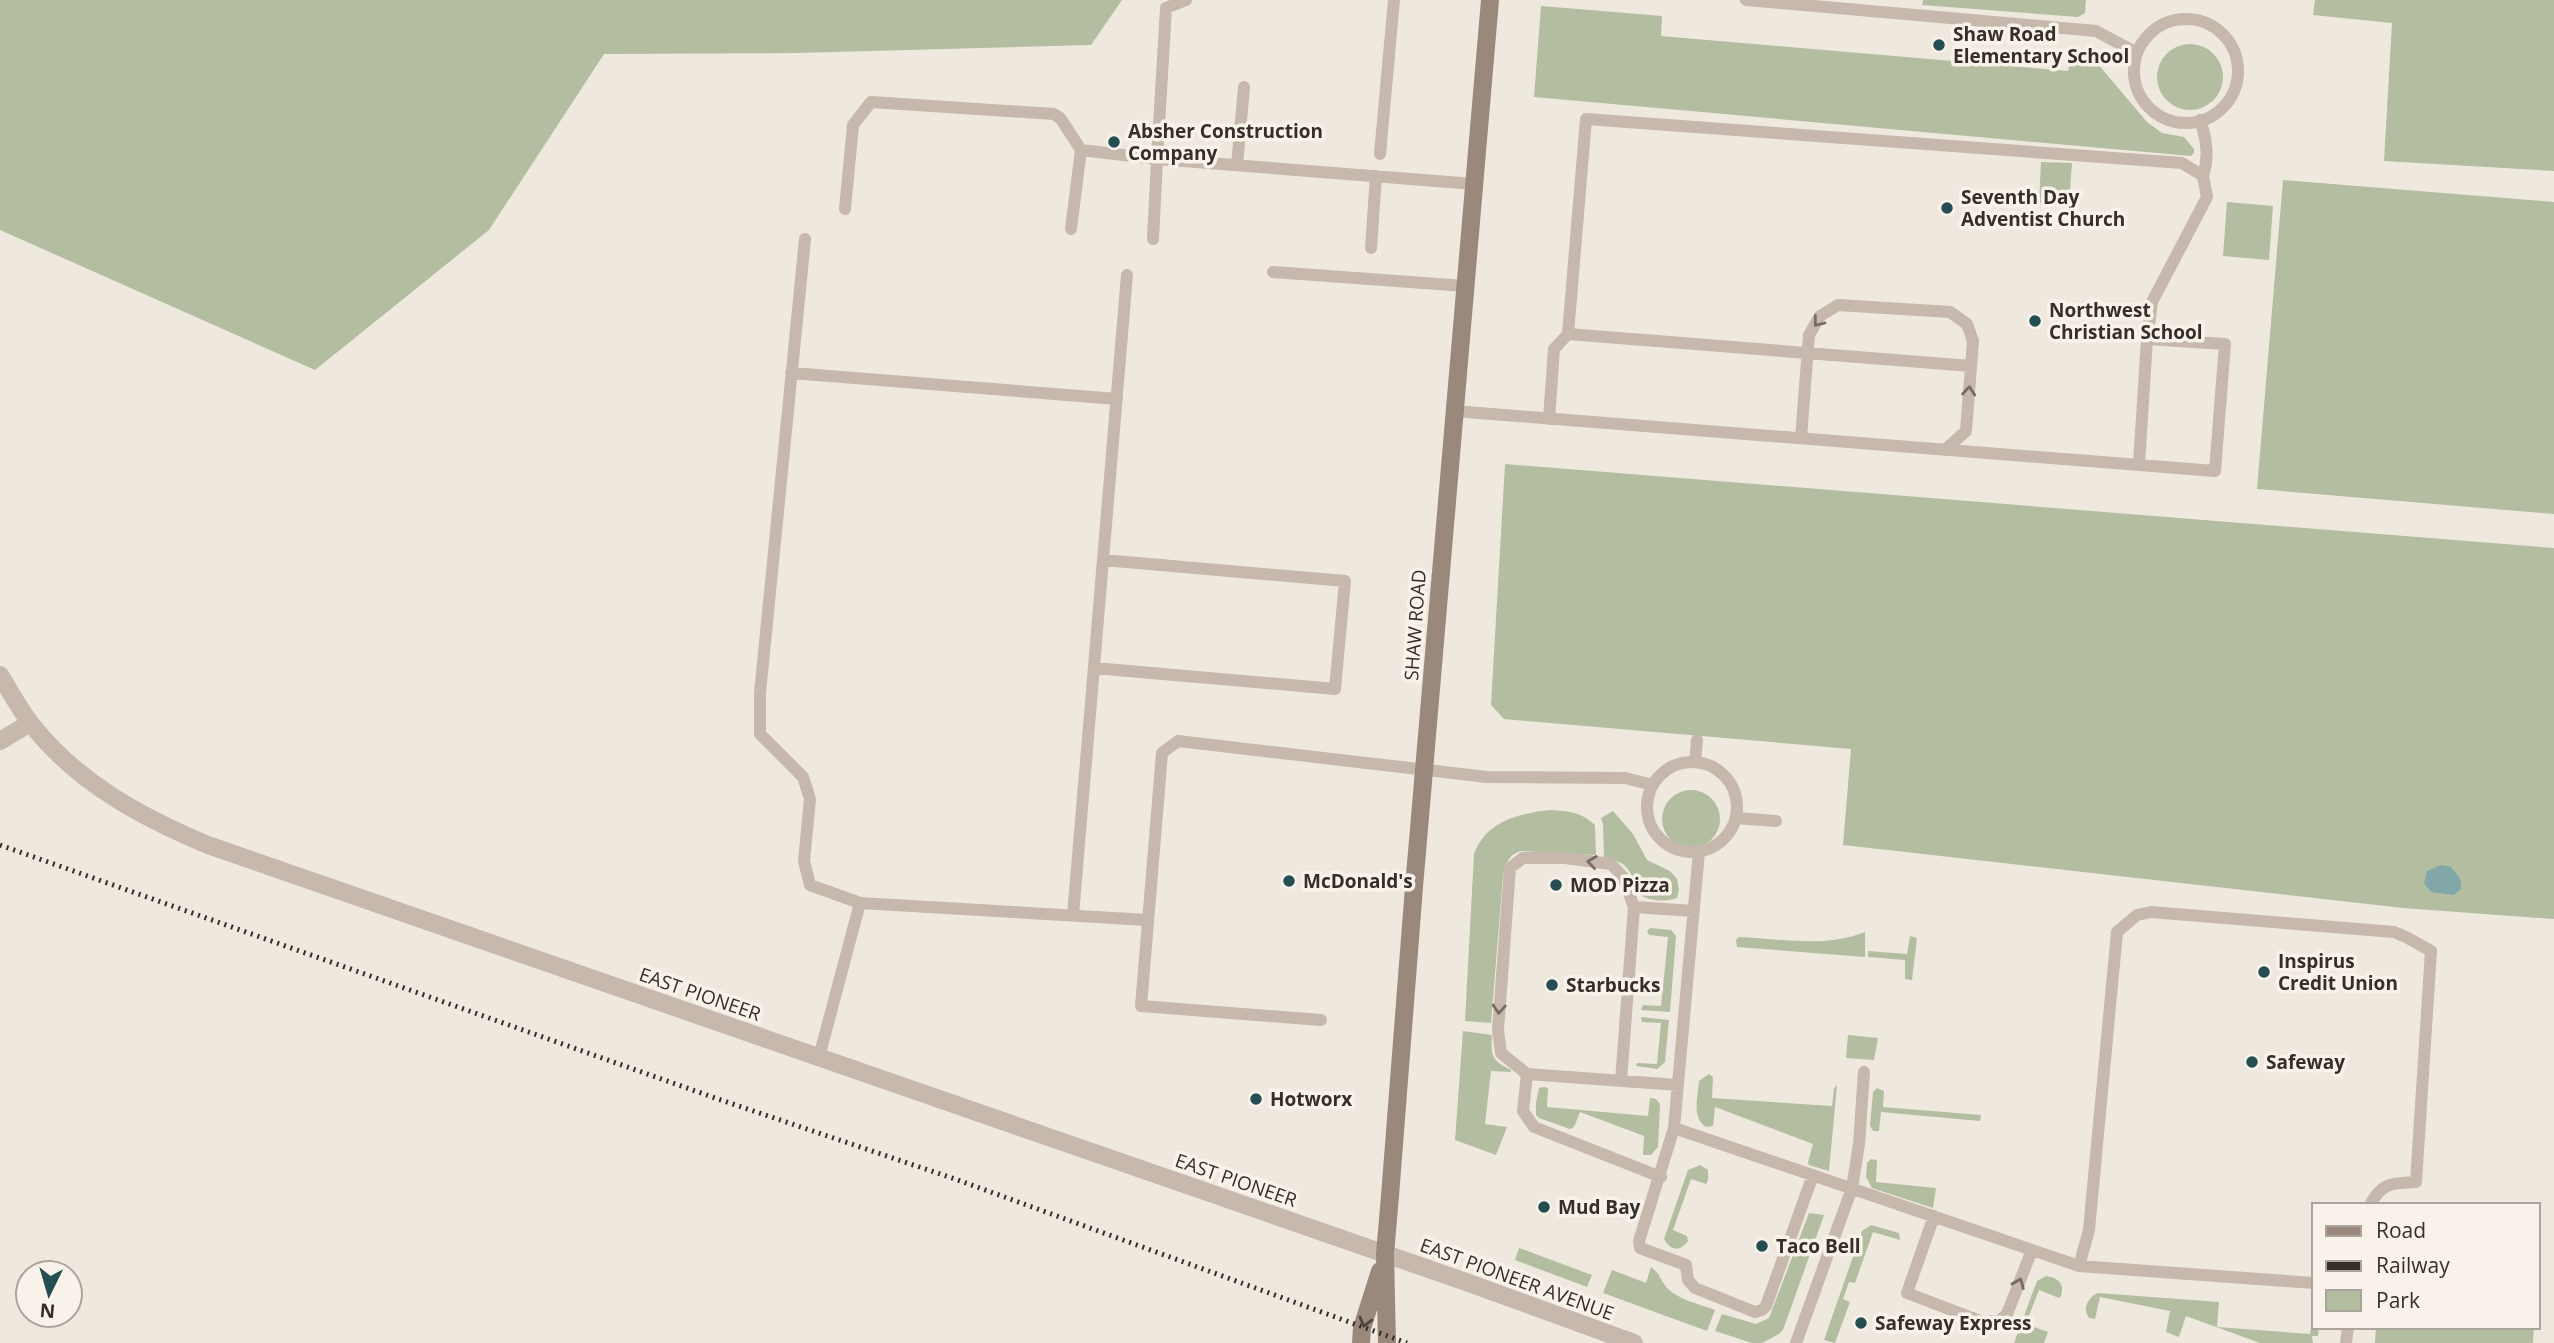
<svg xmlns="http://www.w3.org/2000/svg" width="2554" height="1343" font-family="'Open Sans',sans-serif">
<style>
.green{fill:#b3bda0}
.water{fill:#81a7a9}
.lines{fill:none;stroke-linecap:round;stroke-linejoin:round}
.service{stroke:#c6b8ac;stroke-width:12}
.tertiary{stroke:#c6b8ac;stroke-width:18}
.secondary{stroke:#9a887d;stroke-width:18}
.rail{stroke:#352e2a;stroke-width:5;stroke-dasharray:2 5;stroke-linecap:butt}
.oneway{stroke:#766c64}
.oneway2{stroke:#4e443f}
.poi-dot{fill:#244e52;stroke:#f8f2ea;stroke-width:2.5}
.labels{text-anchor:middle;stroke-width:7;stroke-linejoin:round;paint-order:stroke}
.poi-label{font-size:19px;font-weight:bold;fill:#352e2a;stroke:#f8f2ea;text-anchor:start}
.street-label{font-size:19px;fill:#352e2a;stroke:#f8f2ea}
</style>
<rect width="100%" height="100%" fill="#efe8de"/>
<path class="green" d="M0 0H1122L1091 45 796 53 604 54 489 230 315 370 0 230Z
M1923 0H2086L2085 13 2078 17 1922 5Z
M2315 0H2554V171L2384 161 2392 23 2313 15Z
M1541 6 1662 16 1661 36 2068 71 2073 52 2097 63 2147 122 2162 133 2184 137 2194 149V153L2191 156 1534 97Z
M2157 77a33 33 0 1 1 66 0a33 33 0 1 1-66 0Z
M2041 162 2072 163 2069 204 2039 203Z
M2283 180 2554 202V514L2257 489Z
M2227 202 2273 206 2269 260 2223 256Z
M1505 464 2554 548V919L2403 908 1843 845 1851 749 1504 719 1491 705Z
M1662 819a29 29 0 1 1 58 0a29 29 0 1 1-58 0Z
M1550 810C1569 811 1581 812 1595 825L1596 855 1521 851C1509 854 1505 864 1503 876L1491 1023 1465 1021 1474 854C1487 820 1518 814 1550 810Z
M1613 811 1633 834 1647 860 1670 871 1677 879 1679 890 1677 898C1667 902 1646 902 1638 892 1632 883 1634 871 1621 863 1616 860 1609 858 1604 857L1603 824 1601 818Z
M1650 928 1671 930 1676 936 1670 1012 1641 1010 1643 1005 1661 1006 1668 937 1649 935 1647 931Z
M1865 932V957L1737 947 1736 940 1739 937C1781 939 1826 948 1865 932Z
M1910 936 1917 938 1912 980 1905 979V960L1868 957V951L1907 954Z
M1641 1017 1669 1020 1665 1062 1657 1069 1636 1066 1637 1063 1657 1064 1661 1023 1642 1022Z
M1463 1031 1492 1035C1491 1056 1491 1060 1511 1070V1072L1491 1071 1485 1124 1507 1127 1496 1155 1455 1140Z
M1848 1035 1878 1038 1874 1060 1846 1058Z
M1709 1074 1713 1077 1712 1098 1832 1106 1834 1088 1837 1085 1829 1171 1809 1165 1808 1162 1813 1144 1715 1107 1713 1126 1706 1127C1691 1117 1698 1097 1699 1081Z
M1544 1087 1548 1088 1547 1107 1648 1116 1650 1098 1656 1099 1660 1104 1658 1147 1651 1155H1643L1644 1136 1580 1112 1574 1127 1570 1129 1539 1118 1536 1115V1103L1539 1088Z
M1877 1088 1884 1091 1883 1107 1981 1115 1980 1121 1881 1112 1879 1131H1873L1870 1125 1873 1092Z
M1871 1159 1877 1160 1876 1182 1936 1188 1933 1208 1872 1188 1866 1177 1867 1163Z
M1700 1165 1708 1170V1180L1706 1184 1691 1179 1673 1230 1687 1236 1688 1241C1680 1252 1671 1251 1664 1239L1688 1170Z
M1809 1213 1824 1215 1783 1330 1779 1334 1762 1343H1752L1715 1331 1722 1314 1756 1324 1769 1318Z
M1871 1225 1899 1233 1900 1240 1873 1232 1855 1283 1849 1282 1843 1299 1850 1302 1835 1343 1824 1340 1862 1231Z
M1519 1248 1592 1275 1587 1287 1515 1260Z
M1651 1267C1660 1273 1661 1282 1668 1289 1680 1300 1699 1304 1715 1310L1707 1331 1603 1293 1612 1270 1646 1283Z
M2046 1276C2058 1278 2065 1283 2061 1296L2059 1298 2039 1290 2026 1324 2048 1332 2044 1343H2014L2037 1281Z
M2098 1293 2219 1302 2217 1327 2310 1334 2314 1310V1327H2319L2318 1336H2312L2313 1343H2260L2186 1316 2179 1337 2166 1332 2170 1311 2100 1297 2095 1319 2089 1318C2082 1309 2088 1297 2098 1293Z
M2376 1327H2534L2533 1343H2375Z"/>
<path class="water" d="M2441 865 2451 867 2461 880V889L2454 895 2431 892 2424 883 2427 871Z"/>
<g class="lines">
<path class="service" d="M1186 0 1166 8 1157 159 1474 184
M1746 0 2096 31 2137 53
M2134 71a52 52 0 1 1 104 0a52 52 0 1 1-104 0Z
M2200 120C2207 140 2209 157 2203 176
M1380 154 1394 0
M1237 165 1244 87
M845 209 853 125 871 102 1054 114 1061 119 1081 150 1157 159 1153 239
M1071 229 1081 150
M805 239 760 693V734L803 777 810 799 804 861 810 885 860 903
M1371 248 1376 176
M1273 272 1465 286
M1568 334 1586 119 2182 163 2203 176 2207 197 2152 302 2147 339
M791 373 1117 399
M1454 411 2215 471 2225 344 2147 339 2139 464
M1549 419 1554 349 1568 334 1971 366
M1801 438 1809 335 1820 316 1838 305 1950 312 1967 324 1973 341 1966 431 1945 450
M1103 560 1127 275
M1647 807a45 45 0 1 1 90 0a45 45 0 1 1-90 0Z
M1695 762 1697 740
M1736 818 1776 821
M1699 852 1674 1128 1639 1241 1640 1248 1686 1265 1688 1280 1695 1288 1755 1312 1762 1310 1766 1306 1813 1175
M1073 915 1103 560 1345 581 1335 689 1094 668
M1321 1020 1141 1006 1162 753 1178 741 1487 777 1625 778 1653 785
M819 1057 860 903 1147 920
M1527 1074 1501 1053 1498 1030 1510 868 1523 858H1565L1611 864 1623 877 1634 907
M1621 1081 1634 907 1694 911
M1674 1128 2079 1266 2314 1283
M1661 1177 1534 1127 1523 1111 1527 1074 1678 1085
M1934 1216 1907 1293 1983 1322 1999 1321 2007 1314 2032 1250
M2079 1266 2089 1230 2117 932 2137 915 2151 912 2394 932 2406 937 2431 951 2416 1182C2393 1183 2382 1182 2370 1205
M1796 1343 1852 1188 1859 1144 1864 1072
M2346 1343 2348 1327"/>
<path class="tertiary" d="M0 675C10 691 20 710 32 725 78 783 141 817 208 845L1469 1283 1634 1343
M0 741 30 723"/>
<path class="secondary" d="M1361 1343 1362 1328 1380 1271
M1387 1343 1385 1254 1390 1196 1414 887 1490 0"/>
<path class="rail" d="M0 845 718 1099 955 1179 1407 1343"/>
</g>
<defs><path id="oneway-chevron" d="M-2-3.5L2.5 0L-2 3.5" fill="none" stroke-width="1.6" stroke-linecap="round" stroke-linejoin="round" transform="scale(1.75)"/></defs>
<g class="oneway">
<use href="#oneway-chevron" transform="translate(1818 322) rotate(128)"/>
<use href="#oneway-chevron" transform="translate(1969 391) rotate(-85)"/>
<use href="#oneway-chevron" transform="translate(1592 862) rotate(-172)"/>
<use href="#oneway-chevron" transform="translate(1499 1009) rotate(94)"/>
<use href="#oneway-chevron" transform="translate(2019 1283) rotate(-68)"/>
</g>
<use class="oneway2" href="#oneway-chevron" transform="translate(1365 1322) rotate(105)"/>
<g class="poi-dot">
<circle cx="1939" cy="45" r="7"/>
<circle cx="1114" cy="142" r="7"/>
<circle cx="1947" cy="208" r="7"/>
<circle cx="2035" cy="321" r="7"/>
<circle cx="1289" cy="881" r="7"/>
<circle cx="1556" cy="885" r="7"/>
<circle cx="2264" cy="972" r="7"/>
<circle cx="1552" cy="985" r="7"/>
<circle cx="2252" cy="1062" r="7"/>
<circle cx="1256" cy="1099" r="7"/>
<circle cx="1544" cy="1207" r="7"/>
<circle cx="1762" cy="1246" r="7"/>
<circle cx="1861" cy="1323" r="7"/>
</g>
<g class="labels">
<g class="poi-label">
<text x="1953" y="41">Shaw Road<tspan x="1953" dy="22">Elementary School</tspan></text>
<text x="1128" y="138">Absher Construction<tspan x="1128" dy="22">Company</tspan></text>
<text x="1961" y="204">Seventh Day<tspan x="1961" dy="22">Adventist Church</tspan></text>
<text x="2049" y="317">Northwest<tspan x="2049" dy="22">Christian School</tspan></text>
<text x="1303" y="888">McDonald's</text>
<text x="1570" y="892">MOD Pizza</text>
<text x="2278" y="968">Inspirus<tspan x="2278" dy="22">Credit Union</tspan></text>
<text x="1566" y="992">Starbucks</text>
<text x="2266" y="1069">Safeway</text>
<text x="1270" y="1106">Hotworx</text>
<text x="1558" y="1214">Mud Bay</text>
<text x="1776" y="1253">Taco Bell</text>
<text x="1875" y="1330">Safeway Express</text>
</g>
<g class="street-label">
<text transform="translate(1415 625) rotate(-86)" y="7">SHAW ROAD</text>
<text transform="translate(700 994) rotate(19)" y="7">EAST PIONEER</text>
<text transform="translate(1236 1180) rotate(19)" y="7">EAST PIONEER</text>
<text transform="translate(1517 1279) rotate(20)" y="7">EAST PIONEER AVENUE</text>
</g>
</g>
<rect x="2312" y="1203" width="228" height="126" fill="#f8f2ea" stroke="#aaa49d" stroke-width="2"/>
<rect x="2326" y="1226" width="35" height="10" fill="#9a887d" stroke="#aaa49d" stroke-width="2"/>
<text x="2376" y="1238" font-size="21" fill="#352e2a">Road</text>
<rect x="2326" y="1261" width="35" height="10" fill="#352e2a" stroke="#aaa49d" stroke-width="2"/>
<text x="2376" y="1273" font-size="21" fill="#352e2a">Railway</text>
<rect x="2326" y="1290" width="35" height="21" fill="#b3bda0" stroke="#aaa49d" stroke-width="2"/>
<text x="2376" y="1308" font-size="21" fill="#352e2a">Park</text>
<g transform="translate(49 1294) rotate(185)"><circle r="33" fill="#f8f2ea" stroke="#aaa49d" stroke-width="2"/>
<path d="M0-5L12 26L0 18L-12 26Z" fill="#244e52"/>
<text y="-10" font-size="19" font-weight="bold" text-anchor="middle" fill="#352e2a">N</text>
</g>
</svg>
